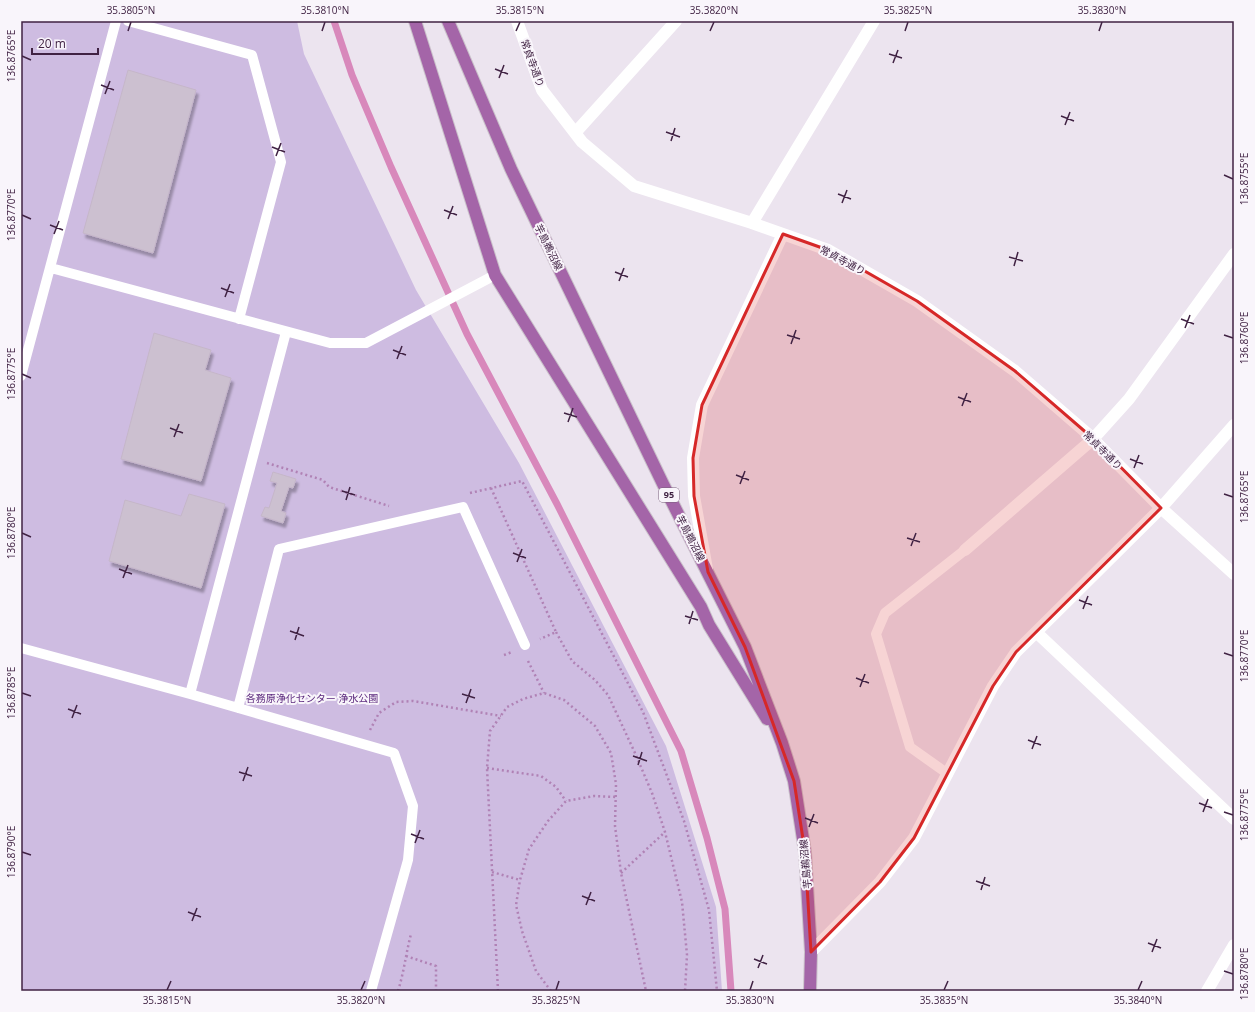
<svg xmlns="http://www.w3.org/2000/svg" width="1255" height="1012" font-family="'Open Sans','Noto Sans JP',sans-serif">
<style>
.green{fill:#cebce1}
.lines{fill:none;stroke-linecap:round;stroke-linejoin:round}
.stream{stroke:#d888bb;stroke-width:7}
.building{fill:#ccc0d0;stroke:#c5b6c9;filter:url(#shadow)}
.primary-casing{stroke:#cac1ca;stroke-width:14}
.path{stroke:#b082b5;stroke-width:2.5;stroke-dasharray:2 3;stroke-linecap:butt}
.lane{stroke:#fff;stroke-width:10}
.street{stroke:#fff;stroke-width:12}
.primary{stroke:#a465a8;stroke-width:12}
.marked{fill:#d62828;fill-opacity:0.2;stroke:#d62828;stroke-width:3;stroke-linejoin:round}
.ticks{fill:none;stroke:#402243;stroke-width:1.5}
.labels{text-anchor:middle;stroke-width:4;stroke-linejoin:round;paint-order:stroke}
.shield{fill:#f9f5fb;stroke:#78617a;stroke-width:1}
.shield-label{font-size:9px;font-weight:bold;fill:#402243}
.street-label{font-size:10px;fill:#402243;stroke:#f9f5fb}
.park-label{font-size:10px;fill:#5b287d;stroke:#f9f5fb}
.neatline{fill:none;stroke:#402243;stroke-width:1.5}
.ticks-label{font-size:10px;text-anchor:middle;fill:#402243}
</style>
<defs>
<filter id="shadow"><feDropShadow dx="2.5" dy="4.5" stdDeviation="1" flood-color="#0004"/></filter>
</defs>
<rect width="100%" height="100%" fill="#ece4ef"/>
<path class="green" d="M21 21H297L304 54 416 290 519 463 666 746 716 907 722 991H21Z"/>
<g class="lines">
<path class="stream" d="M334 21 352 75 391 167 467 334 557 504 681 751 707 838 725 909 731 991"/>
</g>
<path class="building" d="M128 70 196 90 153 253 83 233Z
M154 333 211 350 205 370 231 378 201 481 121 459Z
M273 472 296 479 293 488 289 487 281 511 286 513 283 523 261 516 265 507 269 508 277 483 270 481Z
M189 494 225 504 201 588 109 561 125 500 181 516Z"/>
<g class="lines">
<g class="primary-casing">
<path id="primary" d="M415 21 495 275 701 607 709 625 767 719
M448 21 511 169 663 484 745 647 782 743 794 781 805 852 811 952 810 991"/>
</g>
<path class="path" d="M267 463 323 480 329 487 389 506
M491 488 556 632 540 639
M470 493 522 481 643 712 684 821 709 910 717 991
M556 632 572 661 595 680 608 695 635 753 652 793 665 832 682 902 687 955 685 991
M504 655 512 652
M528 661 544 693
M370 730 379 713 396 702 413 701 501 716
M487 768 541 776 556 787 566 801
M492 872 520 880
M621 873 665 832
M406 956 436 966V991
M398 991C404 972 406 953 411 934
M498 991 487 768 490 731 507 707 523 699 544 693 564 700 595 726 611 753 616 784 615 826 621 873 646 991
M551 991 536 971 522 931 516 905 520 880 529 849 548 821 566 801 594 796 616 797"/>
<path class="lane" d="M128 21 252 55 281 162 239 319
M51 268 330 343H366L495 275
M21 376 116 21
M21 648 190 694 394 753 413 806 408 860 371 991
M190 694 286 332
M238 708 279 549 463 507 525 645
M948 774 910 747 876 634 885 613 965 550"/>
<path class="street" d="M517 21 542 90 582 142 634 186 752 223 828 250 917 301 1015 371 1089 435 1161 508 1234 574
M575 133 676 21
M752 223 874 21
M965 550 1093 439 1129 399 1234 254
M707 569 694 496 693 458 702 405 783 234
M1036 632 1234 819
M811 952 880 882 914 838 993 686 1016 652 1161 508 1234 425
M1207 991 1234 945"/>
<use href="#primary" class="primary"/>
</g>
<path class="marked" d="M783 234 828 250 917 301 1015 371 1089 435 1161 508 1016 652 993 686 914 838 880 882 811 952 805 852 794 781 745 647 708 572 694 496 693 458 702 405Z"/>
<path class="ticks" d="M128 31 131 22M322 31 325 22M516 31 520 22M710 31 714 22M905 31 908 22M1099 31 1102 22M889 54 902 58M22 56 31 60M893 63 898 50M495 69 508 74M499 78 504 65M101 85 114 90M105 94 110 81M1061 116 1074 121M1065 125 1070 112M666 132 680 137M671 141 675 128M272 147 285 152M276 156 281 143M1224 175 1233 179M838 194 851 199M842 203 847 190M444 210 457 215M22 215 31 219M448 219 453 206M50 225 63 230M54 234 59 221M1009 257 1023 261M1014 266 1018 252M615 272 628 277M619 281 624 268M221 288 234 293M225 297 230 284M1181 319 1194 324M1185 328 1190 315M787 335 800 339M1224 335 1233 338M791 344 796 330M393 350 406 355M397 359 402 346M22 374 31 378M958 397 971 402M962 406 967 393M564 413 577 417M568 422 573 408M170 428 183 433M174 437 179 424M1130 459 1143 464M1134 468 1139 455M736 475 749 480M740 484 745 471M342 491 355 495M1224 494 1233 497M346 500 350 487M22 533 31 537M907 538 920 542M911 546 916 533M513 553 526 558M517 562 522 549M119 569 132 574M123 578 128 565M1079 600 1092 605M1083 609 1088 596M685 616 698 620M689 624 693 611M290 631 304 636M295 640 299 627M1224 653 1233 656M856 678 869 683M860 687 865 674M22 693 31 696M462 694 475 698M466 703 471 689M68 709 81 714M72 718 77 705M1028 740 1041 745M1032 749 1037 736M633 756 647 761M638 765 642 752M239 772 252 776M243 781 248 767M1199 803 1212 808M1203 812 1208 799M1224 812 1233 815M805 818 818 823M809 827 814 814M411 834 424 839M415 843 420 830M22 852 31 855M976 881 990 886M981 890 985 877M582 896 595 901M586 905 591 892M188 912 201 917M192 921 197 908M1148 943 1161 948M1152 952 1157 939M754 959 767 964M758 968 763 955M1224 971 1233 974M167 990 171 981M361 990 365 981M556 990 559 981M750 990 753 981M944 990 948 981M1138 990 1142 981"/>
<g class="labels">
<rect class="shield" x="659" y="488" width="20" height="14" rx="3"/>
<g class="shield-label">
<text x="669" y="498">95</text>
</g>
<g class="street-label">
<text transform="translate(533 63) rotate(70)" y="4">常貞寺通り</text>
<text transform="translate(549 247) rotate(64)" y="4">芋島鵜沼線</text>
<text transform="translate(843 260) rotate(28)" y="4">常貞寺通り</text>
<text transform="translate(1103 450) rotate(45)" y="4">常貞寺通り</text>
<text transform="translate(691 538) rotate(63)" y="4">芋島鵜沼線</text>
<text transform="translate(805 864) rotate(-95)" y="4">芋島鵜沼線</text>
</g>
<g class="park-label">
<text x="312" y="702">各務原浄化センター 浄水公園</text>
</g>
</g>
<rect width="1255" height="1012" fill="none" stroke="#f9f5fb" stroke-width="44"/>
<path d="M32 48v6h66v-6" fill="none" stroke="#402243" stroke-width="2"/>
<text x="38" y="48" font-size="12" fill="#402243" stroke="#f9f5fb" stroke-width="3" paint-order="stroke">20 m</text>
<rect x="22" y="22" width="1211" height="968" class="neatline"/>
<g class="ticks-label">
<text x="131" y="14">35.3805°N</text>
<text x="325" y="14">35.3810°N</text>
<text x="520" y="14">35.3815°N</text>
<text x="714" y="14">35.3820°N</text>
<text x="908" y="14">35.3825°N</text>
<text x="1102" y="14">35.3830°N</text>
<text transform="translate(11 56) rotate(-90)" y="4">136.8765°E</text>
<text transform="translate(1244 179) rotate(-90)" y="4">136.8755°E</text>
<text transform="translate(11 215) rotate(-90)" y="4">136.8770°E</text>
<text transform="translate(1244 338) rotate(-90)" y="4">136.8760°E</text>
<text transform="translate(11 374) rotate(-90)" y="4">136.8775°E</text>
<text transform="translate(1244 497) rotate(-90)" y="4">136.8765°E</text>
<text transform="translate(11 533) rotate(-90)" y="4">136.8780°E</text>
<text transform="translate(1244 656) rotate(-90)" y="4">136.8770°E</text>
<text transform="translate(11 693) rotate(-90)" y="4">136.8785°E</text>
<text transform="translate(1244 815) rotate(-90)" y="4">136.8775°E</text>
<text transform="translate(11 852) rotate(-90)" y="4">136.8790°E</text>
<text transform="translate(1244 974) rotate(-90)" y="4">136.8780°E</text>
<text x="167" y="1004">35.3815°N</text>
<text x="361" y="1004">35.3820°N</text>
<text x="556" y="1004">35.3825°N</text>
<text x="750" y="1004">35.3830°N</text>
<text x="944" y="1004">35.3835°N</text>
<text x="1138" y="1004">35.3840°N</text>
</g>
</svg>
